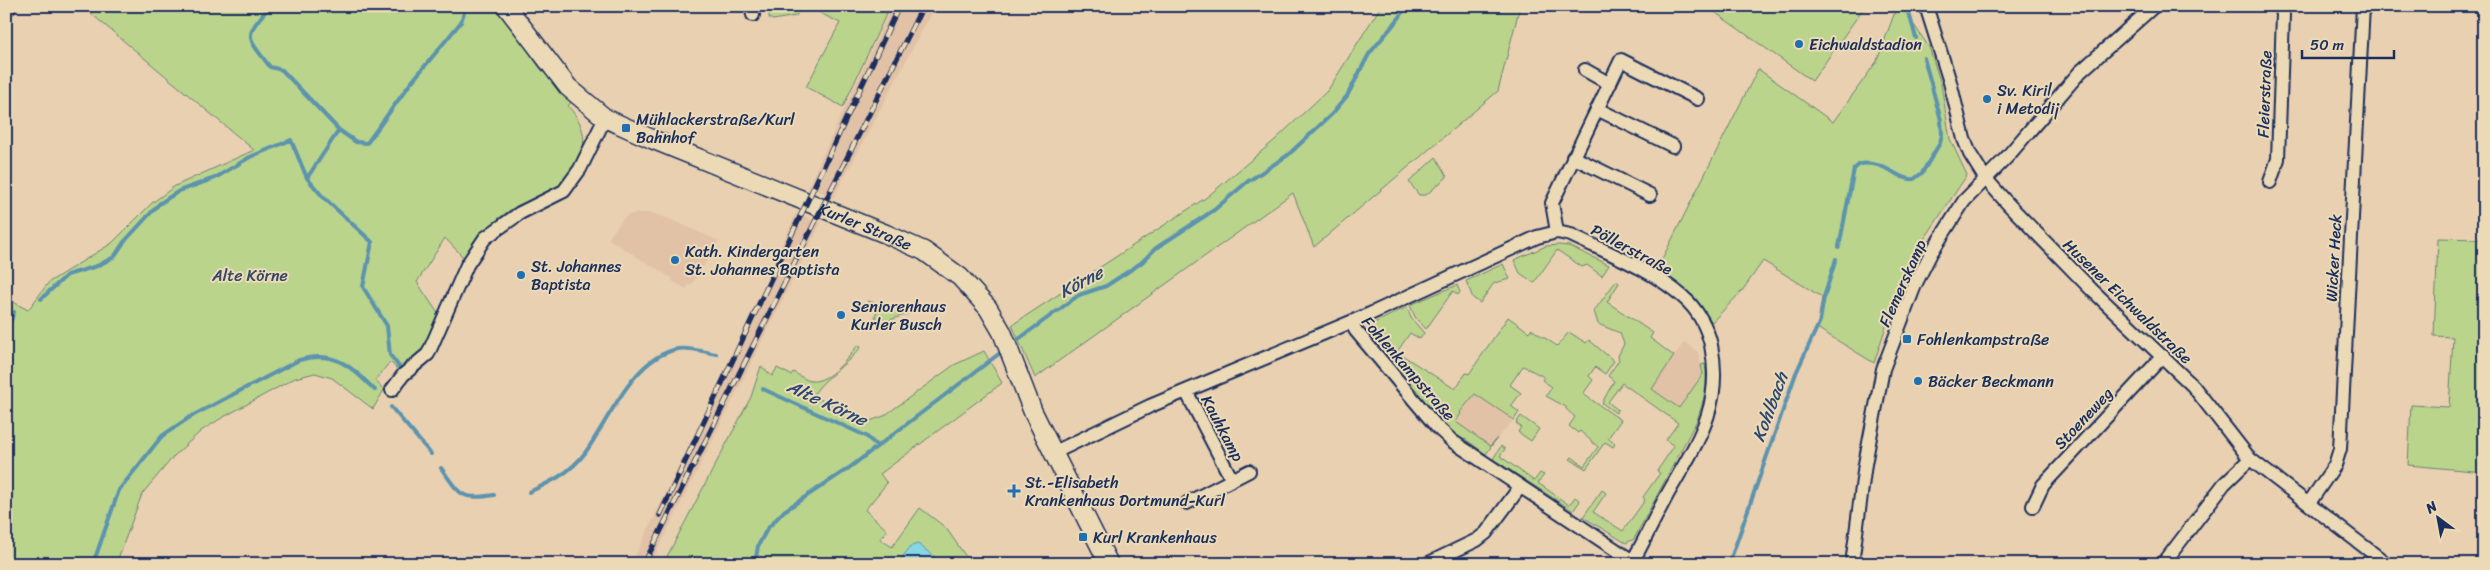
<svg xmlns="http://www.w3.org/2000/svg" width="2490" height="570" font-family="Sriracha,sans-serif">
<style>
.built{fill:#e2c2a7}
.green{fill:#bad48b;stroke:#6a8274}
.water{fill:#87d6e3;stroke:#5c93ae}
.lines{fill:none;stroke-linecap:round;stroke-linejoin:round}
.stream{stroke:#5c93ae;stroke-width:4}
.street-casing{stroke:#1b2f5e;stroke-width:16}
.secondary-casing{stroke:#1b2f5e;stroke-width:21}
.street{stroke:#ecdab7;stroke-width:12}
.secondary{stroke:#ecdab7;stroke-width:18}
.rail-casing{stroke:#1b2f5e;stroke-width:5.5}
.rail{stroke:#ecdab7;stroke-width:4;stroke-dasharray:11;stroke-linecap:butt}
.poi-dot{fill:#1f6fb2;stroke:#ecdab7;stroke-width:2}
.labels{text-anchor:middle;stroke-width:4;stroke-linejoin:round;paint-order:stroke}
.poi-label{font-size:16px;fill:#1b2f5e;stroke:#ecdab7;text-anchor:start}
.street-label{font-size:16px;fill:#1b2f5e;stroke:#ecdab7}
.park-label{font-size:16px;fill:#334865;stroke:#ecdab7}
.water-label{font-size:18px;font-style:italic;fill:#2b4872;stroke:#ecdab7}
</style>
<rect width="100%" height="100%" fill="#e9d0b0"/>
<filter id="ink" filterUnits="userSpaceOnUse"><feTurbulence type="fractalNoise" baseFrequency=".02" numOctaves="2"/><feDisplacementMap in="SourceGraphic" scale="10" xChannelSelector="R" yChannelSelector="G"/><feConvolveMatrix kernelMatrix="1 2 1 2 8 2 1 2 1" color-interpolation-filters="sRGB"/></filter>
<g filter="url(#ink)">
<path class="built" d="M892 6H935L834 197 808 187Z
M637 213H651L667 218 719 241 691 286 689 285 686 289 672 281 673 279 608 239 622 220 628 215Z
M796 213 821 223 651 564H631L740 342Z
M1684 342 1698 352 1703 374 1679 408 1651 389Z
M1475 393 1514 420 1490 446 1455 422 1461 413 1460 412Z"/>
<path class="green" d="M82 6H498L539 67 571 102 568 106C589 129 588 150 570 174 566 179 562 186 557 189 544 197 528 200 515 207 493 220 478 238 464 258L445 238 417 282 443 321 428 354 403 375 390 362 375 380 384 390 373 409 332 378 315 373 295 378 220 419 201 431 174 456 142 494 116 564H6V298L28 310 49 282 112 243 152 203 175 186 254 150Z
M769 6H890L843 107 806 87 840 23 810 8 808 11 800 8 796 16 773 20 769 18Z
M1381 6H1520L1498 91 1314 247 1293 193 1035 378 1012 325 1207 197 1275 140 1328 90Z
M1706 6H1865L1812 81Z
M1897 6H1901L1929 47 1941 84 1950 139 1967 175 1919 247 1891 311 1874 363 1817 328 1822 297 1763 261 1742 291 1712 322 1695 297 1657 269 1758 69 1833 122 1877 61Z
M1436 157 1447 177 1426 195H1419L1409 182Z
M2438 238 2484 239V472L2408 465 2411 405 2449 407 2453 337 2434 336Z
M1559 245 1569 246 1609 265 1602 276 1587 265 1582 267 1557 250 1534 283 1520 273 1514 260 1546 246Z
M1503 264 1510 279 1494 283 1480 303 1473 298 1466 281Z
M1616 281 1619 283 1607 302 1653 333 1650 338 1674 356 1652 389 1679 408 1703 374 1701 365 1705 364C1708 384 1704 401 1697 420L1634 539 1626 543 1583 517 1602 490 1606 493 1593 512 1623 531 1645 500 1643 497 1660 473 1657 471 1674 446 1666 440 1678 423 1622 383 1608 402 1618 410 1616 413 1602 403 1614 381 1608 376 1619 360 1618 356 1624 344 1620 333 1598 324 1594 311Z
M1457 285 1460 292 1458 295 1453 291 1426 329 1415 317 1410 305Z
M867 301 912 312 879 324 875 316 877 311Z
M1407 307 1411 318 1424 333 1420 339 1410 333 1397 352 1455 389 1466 373 1469 374 1508 317 1529 332 1531 329 1557 346 1569 332 1586 343 1589 340 1614 361 1605 374 1595 367 1589 376 1593 380 1583 394 1621 420 1608 438 1615 444 1613 447 1605 442 1586 469 1570 459 1572 457 1584 466 1598 447 1580 431 1578 433 1569 426 1575 417 1566 409V407L1546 396 1552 387 1542 380 1544 377 1523 366 1510 385 1521 393 1511 406 1519 412 1514 420 1475 394 1460 412 1461 413 1456 422 1490 446 1497 438 1486 454 1465 439 1462 442 1430 408 1373 341 1370 329 1372 324Z
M858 345 861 347C848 364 821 380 813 396L867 422 884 416 954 365 984 351 1002 383 880 474 887 483 865 510 887 530 880 539 892 547 920 508 946 528 971 564H663L751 397 761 366 772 376 777 368 791 375 793 372C799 375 805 380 811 381 829 383 849 357 858 345Z
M1521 416 1539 429 1531 441 1518 432 1521 427 1516 423Z
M1501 446 1505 449 1500 456 1534 481 1540 473 1544 475 1538 483 1569 505 1575 497 1580 501 1573 511 1493 459Z"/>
<path class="water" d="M918 544 944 564H897L911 546Z"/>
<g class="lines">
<path class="stream" d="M270 6C243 38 246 35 270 67L282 70 339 130 356 142 367 143 410 84 461 22 466 6
M1907 6 1916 38
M307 178 339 130
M1839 247 1854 169 1860 164C1886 160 1897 181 1914 179L1922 173 1940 143 1942 135 1941 120 1924 58
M41 299 67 275 97 266 114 257 124 242 159 204 179 191 215 178 250 157 291 140 307 178 323 197 372 242 363 287 387 326 390 355 400 368
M6 334 14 312
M1012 344 1079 295 1106 286 1141 263 1156 248 1214 210 1247 182 1288 155 1332 114 1347 96 1369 54 1400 17 1405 6
M763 389 866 436 877 446
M391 407 431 454
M441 468C460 494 460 501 494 495
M529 492C551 482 570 473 585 453 609 420 633 357 678 349 689 347 705 352 716 354
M93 564 119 490 162 436 190 417 299 360C335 350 350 366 375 390
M755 564 758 546 767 529 784 511 849 468 1004 350
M1729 564 1796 373 1820 321 1824 297 1836 259"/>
<g class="street-casing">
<path id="street" d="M751 6 753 15
M1926 6 1950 82 1964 139 1970 154 1985 178 2008 204 2091 289 2193 386 2250 459 2387 564
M1585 70 1610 84
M1597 109 1673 146
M1573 157 1650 195
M2270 182 2278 159 2283 15 2281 6
M1557 232 1552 203 1621 60 1698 99
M1351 322 1356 331 1436 426 1452 441 1637 564
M392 390 403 375 428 354 467 265 485 238 520 213 564 191 580 169 605 118
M1186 391 1232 480
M1053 453 1150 406 1370 314 1537 237 1557 232 1571 235C1608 253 1651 269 1683 297 1697 309 1707 327 1711 345 1724 408 1695 445 1666 497 1654 519 1644 542 1631 564
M1187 503 1249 471
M2309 503 2335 465 2340 449 2363 6
M2033 506 2043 485 2163 356
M1427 564 1477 540 1486 533 1520 487
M1852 564 1865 464 1883 369 1915 285 1931 253 1964 201 2007 157 2080 72 2154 6
M2163 564 2224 484 2250 459"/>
</g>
<g class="secondary-casing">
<g id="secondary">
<path id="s1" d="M506 6 568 87 605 118 654 140 886 234 924 251 960 277 988 308 1002 332 1033 412 1109 564"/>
<path d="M6 7 7 6"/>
</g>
</g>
<use href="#street" class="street"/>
<use href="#secondary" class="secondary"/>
<g class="rail-casing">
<path id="rail" d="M660 515 899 6
M644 564 923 6"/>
</g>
<use href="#rail" class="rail"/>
</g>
</g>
<g class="poi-dot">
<circle cx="1799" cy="44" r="5"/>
<circle cx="1987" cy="99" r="5"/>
<rect x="621" y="123" width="10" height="10" rx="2.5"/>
<circle cx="675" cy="260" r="5"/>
<circle cx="521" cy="275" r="5"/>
<circle cx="841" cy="315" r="5"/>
<rect x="1902" y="334" width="10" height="10" rx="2.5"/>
<circle cx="1918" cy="381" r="5"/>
<path d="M1011.5 483.5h5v5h5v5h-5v5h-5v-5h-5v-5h5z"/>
<rect x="1078" y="532" width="10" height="10" rx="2.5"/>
</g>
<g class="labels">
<g class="poi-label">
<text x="1809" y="50">Eichwaldstadion</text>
<text x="1997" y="96">Sv. Kiril<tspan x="1997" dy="18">i Metodij</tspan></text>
<text x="636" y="125">Mühlackerstraße/Kurl<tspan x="636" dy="18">Bahnhof</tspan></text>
<text x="685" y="257">Kath. Kindergarten<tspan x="685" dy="18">St. Johannes Baptista</tspan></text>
<text x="531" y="272">St. Johannes<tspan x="531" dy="18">Baptista</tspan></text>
<text x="851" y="312">Seniorenhaus<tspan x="851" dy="18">Kurler Busch</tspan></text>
<text x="1917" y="345">Fohlenkampstraße</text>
<text x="1928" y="387">Bäcker Beckmann</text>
<text x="1025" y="488">St.-Elisabeth<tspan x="1025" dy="18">Krankenhaus Dortmund-Kurl</tspan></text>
<text x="1093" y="543">Kurl Krankenhaus</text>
</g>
<g class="street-label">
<text transform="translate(2264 94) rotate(-88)" y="6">Fleierstraße</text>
<text dy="6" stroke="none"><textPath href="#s1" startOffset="432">Kurler Straße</textPath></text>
<text transform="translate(1632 249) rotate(28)" y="6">Pöllerstraße</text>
<text transform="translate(2333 258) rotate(-87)" y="6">Wicker Heck</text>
<text transform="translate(1902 283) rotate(-66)" y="6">Flemerskamp</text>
<text transform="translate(2128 301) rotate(44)" y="6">Husener Eichwaldstraße</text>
<text transform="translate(1409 368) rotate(49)" y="6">Fohlenkampstraße</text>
<text transform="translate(2083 418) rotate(-47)" y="6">Stoeneweg</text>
<text transform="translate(1223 428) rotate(62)" y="6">Kauhkamp</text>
</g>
<g class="park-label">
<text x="250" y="281">Alte Körne</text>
</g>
<g class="water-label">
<text transform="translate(1081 282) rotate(-28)" y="6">Körne</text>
<text transform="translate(827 403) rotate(25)" y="6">Alte Körne</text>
<text transform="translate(1770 407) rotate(-70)" y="6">Kohlbach</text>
</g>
</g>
<rect width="2490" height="570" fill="none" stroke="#ecdab7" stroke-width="25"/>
<rect x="12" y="12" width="2465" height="545" fill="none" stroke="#1b2f5e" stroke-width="2" filter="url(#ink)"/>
<g transform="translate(2438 518) rotate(328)" stroke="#ecdab7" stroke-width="4" paint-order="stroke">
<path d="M0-4L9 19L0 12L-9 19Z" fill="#1b2f5e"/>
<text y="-8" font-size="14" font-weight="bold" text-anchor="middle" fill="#1b2f5e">N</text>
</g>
<path d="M2302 50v8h92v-8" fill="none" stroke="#1b2f5e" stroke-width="2.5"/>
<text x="2310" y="50" font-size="15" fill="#1b2f5e" stroke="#ecdab7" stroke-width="4" paint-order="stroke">50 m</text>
</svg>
